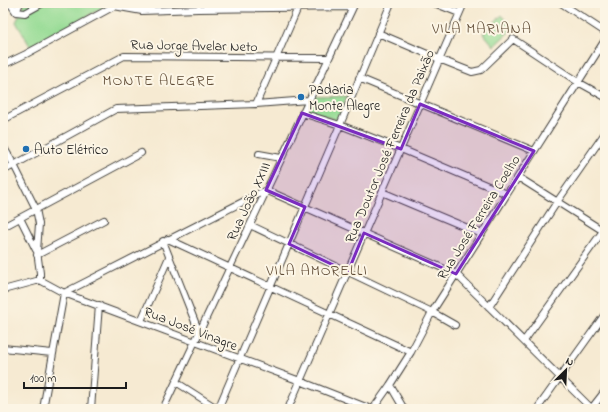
<svg xmlns="http://www.w3.org/2000/svg" width="608" height="412" font-family="'Indie Flower',sans-serif">
<style>
.green{fill:#97dc95;stroke:#5a7c58}
.lines{fill:none;stroke-linecap:round;stroke-linejoin:round}
.minor-casing{stroke:#3d3b37;stroke-width:8}
.minor{stroke:#fff;stroke-width:6}
.marked{fill:#7b2cbf;fill-opacity:0.2;stroke:#7b2cbf;stroke-width:3;stroke-linejoin:round}
.poi-dot{fill:#1f6fb2;stroke:#fcf5e5;stroke-width:1.5}
.labels{text-anchor:middle;stroke-width:4;stroke-linejoin:round;paint-order:stroke}
.street-label{font-size:14px;fill:#1c1c1c;stroke:#fcf5e5}
.poi-label{font-size:14px;fill:#1c1c1c;stroke:#fcf5e5;text-anchor:start}
.neighbourhood-label{font-size:15px;letter-spacing:1px;fill:#614d37;stroke:#fcf5e5}
</style>
<rect width="100%" height="100%" fill="#fcf5e5"/>
<filter id="ink" filterUnits="userSpaceOnUse"><feTurbulence type="fractalNoise" baseFrequency=".025" numOctaves="2"/><feDisplacementMap in="SourceGraphic" scale="8" xChannelSelector="R" yChannelSelector="G"/><feConvolveMatrix kernelMatrix="1 2 1 2 8 2 1 2 1" color-interpolation-filters="sRGB"/></filter>
<filter id="wash" filterUnits="userSpaceOnUse"><feTurbulence type="fractalNoise" baseFrequency=".012" numOctaves="4" result="noise"/><feDisplacementMap in="SourceGraphic" scale="16" xChannelSelector="R" yChannelSelector="G"/><feGaussianBlur stdDeviation="0.9" result="paint"/><feColorMatrix in="noise" values="0 0 0 0 0 0 0 0 0 0 0 0 0 0 0 0 0 1.4 0 .05"/><feComposite in="paint" operator="in"/></filter>
<g filter="url(#wash)">
<rect width="100%" height="100%" fill="#f6ead2"/>
<path class="green" d="M25 3H112L30 46 16 22Z
M502 15 513 28 494 46 483 33Z
M347 96 337 120 308 111 314 97Z"/>
</g>
<g filter="url(#ink)">
<g class="lines">
<g class="minor-casing">
<path id="minor" d="M10 3 16 12 25 13 43 3
M434 3 459 13
M561 3 605 32
M114 6 142 11 198 9 353 7
M16 12 20 3
M378 33 439 59 472 72 481 70 513 39 578 82 605 97
M3 65 26 54 118 4
M359 78 534 151
M256 104 300 3
M302 113 340 125 401 149 507 194
M3 120 124 56 328 58
M3 146 14 165 36 209 39 224 37 251 40 273V280
M259 154 281 158
M3 171 116 109 256 104 308 100
M518 177 605 232
M382 192 482 234
M20 218 36 250
M250 225 432 312 455 325
M3 227 141 153
M168 239 411 352
M163 241 199 332
M37 255 104 220
M3 290 40 280 64 293 300 381 371 409
M489 307 557 202 605 133
M141 321 169 257
M524 341 605 228
M3 348 52 353
M176 382 218 409
M390 385 404 409
M43 409 64 293 266 190 456 274 592 409
M91 409 99 305
M163 409 355 3
M218 409 340 125 391 3
M288 409 464 3
M373 409 390 385 411 352 432 312 605 40
M537 409 605 314
M591 409 605 391"/>
</g>
<use href="#minor" class="minor"/>
</g>
</g>
<path class="marked" d="M420 104 534 151 456 274 364 233 348 272 289 244 305 207 266 190 302 113 401 149Z"/>
<g class="poi-dot">
<circle cx="301" cy="97" r="4"/>
<circle cx="26" cy="149" r="4"/>
</g>
<g class="labels">
<g class="street-label">
<text transform="translate(194 45) rotate(1)" y="5">Rua Jorge Avelar Neto</text>
<text transform="translate(389 146) rotate(-67)" y="5">Rua Doutor José Ferreira da Paixão</text>
<text transform="translate(248 201) rotate(-65)" y="5">Rua João XXIII</text>
<text transform="translate(478 217) rotate(-58)" y="5">Rua José Ferreira Coelho</text>
<text transform="translate(191 328) rotate(21)" y="5">Rua José Vinagre</text>
</g>
<g class="poi-label">
<text x="309" y="94">Padaria<tspan x="309" dy="16">Monte Alegre</tspan></text>
<text x="34" y="154">Auto Elétrico</text>
</g>
<g class="neighbourhood-label">
<text x="482" y="33">VILA MARIANA</text>
<text x="159" y="85">MONTE ALEGRE</text>
<text x="317" y="275">VILA AMORELLI</text>
</g>
</g>
<rect width="608" height="412" fill="none" stroke="#fcf5e5" stroke-width="16"/>
<g transform="translate(566 370) rotate(24)" stroke="#fcf5e5" stroke-width="3" paint-order="stroke">
<path d="M0-3L7 15L0 10L-7 15Z" fill="#1c1c1c"/>
<text y="-6" font-size="11" font-weight="bold" text-anchor="middle" fill="#1c1c1c">N</text>
</g>
<path d="M24 382v6h102v-6" fill="none" stroke="#1c1c1c" stroke-width="2"/>
<text x="30" y="382" font-size="12" fill="#1c1c1c" stroke="#fcf5e5" stroke-width="3" paint-order="stroke">100 m</text>
</svg>
